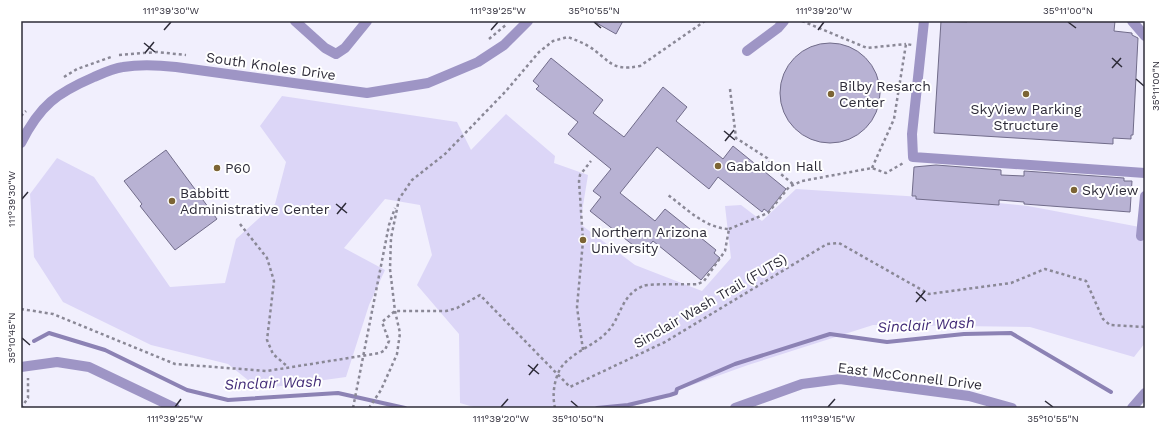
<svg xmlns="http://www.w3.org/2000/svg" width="1166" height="429" font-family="'Work Sans',sans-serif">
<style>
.green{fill:#dcd6f7}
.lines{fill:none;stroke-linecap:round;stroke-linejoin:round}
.stream{stroke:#8c82b4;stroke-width:4}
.building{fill:#b8b2d3;stroke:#716c8a}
.path{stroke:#8a8896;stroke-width:2.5;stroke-dasharray:3 3;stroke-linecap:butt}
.minor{stroke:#9e95c5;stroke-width:10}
.ticks{fill:none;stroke:#2e2c39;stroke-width:1.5}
.poi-dot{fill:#7c6434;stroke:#fff;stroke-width:1.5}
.labels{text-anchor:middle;stroke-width:4;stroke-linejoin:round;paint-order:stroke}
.street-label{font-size:14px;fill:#2e2c39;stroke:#fff}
.poi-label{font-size:14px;fill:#2e2c39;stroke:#fff;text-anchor:start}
.water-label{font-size:15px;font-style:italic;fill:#422b77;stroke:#fff}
.neatline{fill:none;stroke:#2e2c39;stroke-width:1.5}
.ticks-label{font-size:10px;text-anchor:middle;fill:#2e2c39}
</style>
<rect width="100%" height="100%" fill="#f1effd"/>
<path class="green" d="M282 96 457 122 471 150 506 114 555 156 554 163 588 175 580 224 635 265 702 291 731 258 725 206 741 205 762 221 796 189 969 200 1028 206 1145 228V343L1134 357 1030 327 873 325 748 365 628 408H477L460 403 459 334 417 285 432 255 420 205 385 199 344 248 385 270 369 305 346 377 259 389 228 364 151 345 63 302 34 257 30 194 57 158 94 177 170 287 225 283 236 239 275 204 286 162 260 126Z"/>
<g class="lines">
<path class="stream" d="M34 341 49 333 105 350 187 390 228 400 338 393 405 408
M597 408 628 405 670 395 676 393 677 389 735 364 830 334 887 342 964 334 1011 333 1111 392"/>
</g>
<path class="building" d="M593 21H623L616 34Z
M941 21 967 22V21H1115L1114 31 1132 33V35L1138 38 1133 135H1131V139L1113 138V144L934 133Z
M780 93a50 50 0 1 1 100 0a50 50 0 1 1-100 0Z
M551 58 603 100 593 113 624 137 663 87 687 107 676 121 723 159 733 146 786 189 768 212 764 209 762 212 718 177 709 189 657 147 620 193 655 221 665 209 716 250 714 253 720 258 701 280 653 241 643 253 590 211 601 197 593 191 611 169 568 134 578 122 536 89 539 86 533 81Z
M166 150 217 219 175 250 140 206 142 204 124 181Z
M936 165 1001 170V175L1024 176V171L1124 178V181H1132L1130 212 1024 204V202L999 200V205L916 199V196H912L914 167Z"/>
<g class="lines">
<path class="path" d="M802 21 867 48 906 44
M489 39 507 24
M119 55 157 52 186 55
M64 77 77 69 111 57
M730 89 736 138 767 158 776 170 794 185
M21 116 26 111
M872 168 894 119 906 44 912 45
M240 224 267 258 274 281 267 340 273 354 288 367
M729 229 768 213 789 187 802 181 872 168 886 173 905 162
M21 309 53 314 175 364 267 371 380 353 385 350 389 341 382 322 395 311H446L457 308 480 295 570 387 665 342 827 244 839 243 929 294 1011 283 1045 269 1086 281 1103 319 1110 325 1145 327
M583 350 577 307 583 241 579 181 580 175 591 161
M21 408 28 398V378
M353 408 389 225 395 208
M369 408 381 390 397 354 400 333 395 311 390 269 391 238 399 199 412 180 445 154 506 91 539 52 553 41 568 37C575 40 582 42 588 46 610 59 609 72 640 66L705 21
M555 408C552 395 554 381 560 369 571 352 595 346 608 331 622 316 620 296 643 286 649 283 688 285 698 284L704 281 725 251 729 229C705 228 687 209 668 195"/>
<path class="minor" d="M295 21 325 48 336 54 345 48 367 21
M924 21 912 134 913 157 1145 173
M1132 21 1145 36
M747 51 778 28 784 21
M21 143C40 105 57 93 94 77 103 73 114 68 123 67 141 64 158 65 176 67L367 93 428 83 478 62 504 45 528 21
M1141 236 1145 196
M21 367 57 362 89 367 175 408
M735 408 802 384 840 379 969 396 1012 408
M1132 408 1145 393"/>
</g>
<path class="ticks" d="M594 22 601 28M1068 22 1076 28M164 30 171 22M491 30 498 22M818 30 824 22M144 43 155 52M145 53 154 42M1112 58 1122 67M1112 68 1121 58M1136 79 1144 86M724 131 735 140M725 141 734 130M22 199 28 192M336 204 347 213M337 214 346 203M916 292 926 301M916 302 925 291M22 338 30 345M528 365 539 374M529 375 538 364M571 401 578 407M1045 401 1053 407M175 407 181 399M501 407 508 399M828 407 835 399"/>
<g class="poi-dot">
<circle cx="831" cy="94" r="4"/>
<circle cx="1026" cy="94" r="4"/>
<circle cx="718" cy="166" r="4"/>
<circle cx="217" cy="168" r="4"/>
<circle cx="1074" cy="190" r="4"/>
<circle cx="172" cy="201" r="4"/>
<circle cx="583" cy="240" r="4"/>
</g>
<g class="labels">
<g class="street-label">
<text transform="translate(271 66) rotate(8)" y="5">South Knoles Drive</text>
<text transform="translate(710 301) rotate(-30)" y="5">Sinclair Wash Trail (FUTS)</text>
<text transform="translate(910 376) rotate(7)" y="5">East McConnell Drive</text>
</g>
<g class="poi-label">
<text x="839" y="91">Bilby Resarch<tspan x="839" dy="16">Center</tspan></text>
<text x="1026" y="114" text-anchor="middle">SkyView Parking<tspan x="1026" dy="16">Structure</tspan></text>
<text x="726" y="171">Gabaldon Hall</text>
<text x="225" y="173">P60</text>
<text x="1082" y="195">SkyView</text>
<text x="180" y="198">Babbitt<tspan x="180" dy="16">Administrative Center</tspan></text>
<text x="591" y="237">Northern Arizona<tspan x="591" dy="16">University</tspan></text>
</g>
<g class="water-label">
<text transform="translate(926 325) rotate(-3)" y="5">Sinclair Wash</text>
<text transform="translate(273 383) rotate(-2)" y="5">Sinclair Wash</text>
</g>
</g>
<rect width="1166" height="429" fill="none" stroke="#ffffff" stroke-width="44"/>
<rect x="22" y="22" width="1122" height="385" class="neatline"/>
<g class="ticks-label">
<text x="171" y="14">111°39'30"W</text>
<text x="498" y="14">111°39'25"W</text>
<text x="594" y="14">35°10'55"N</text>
<text x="824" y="14">111°39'20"W</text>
<text x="1068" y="14">35°11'00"N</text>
<text transform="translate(1155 86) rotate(-90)" y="4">35°11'00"N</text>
<text transform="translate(11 199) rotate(-90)" y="4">111°39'30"W</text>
<text transform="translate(11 338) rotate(-90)" y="4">35°10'45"N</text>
<text x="175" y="422">111°39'25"W</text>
<text x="501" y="422">111°39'20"W</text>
<text x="578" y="422">35°10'50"N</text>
<text x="828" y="422">111°39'15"W</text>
<text x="1053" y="422">35°10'55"N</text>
</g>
</svg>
